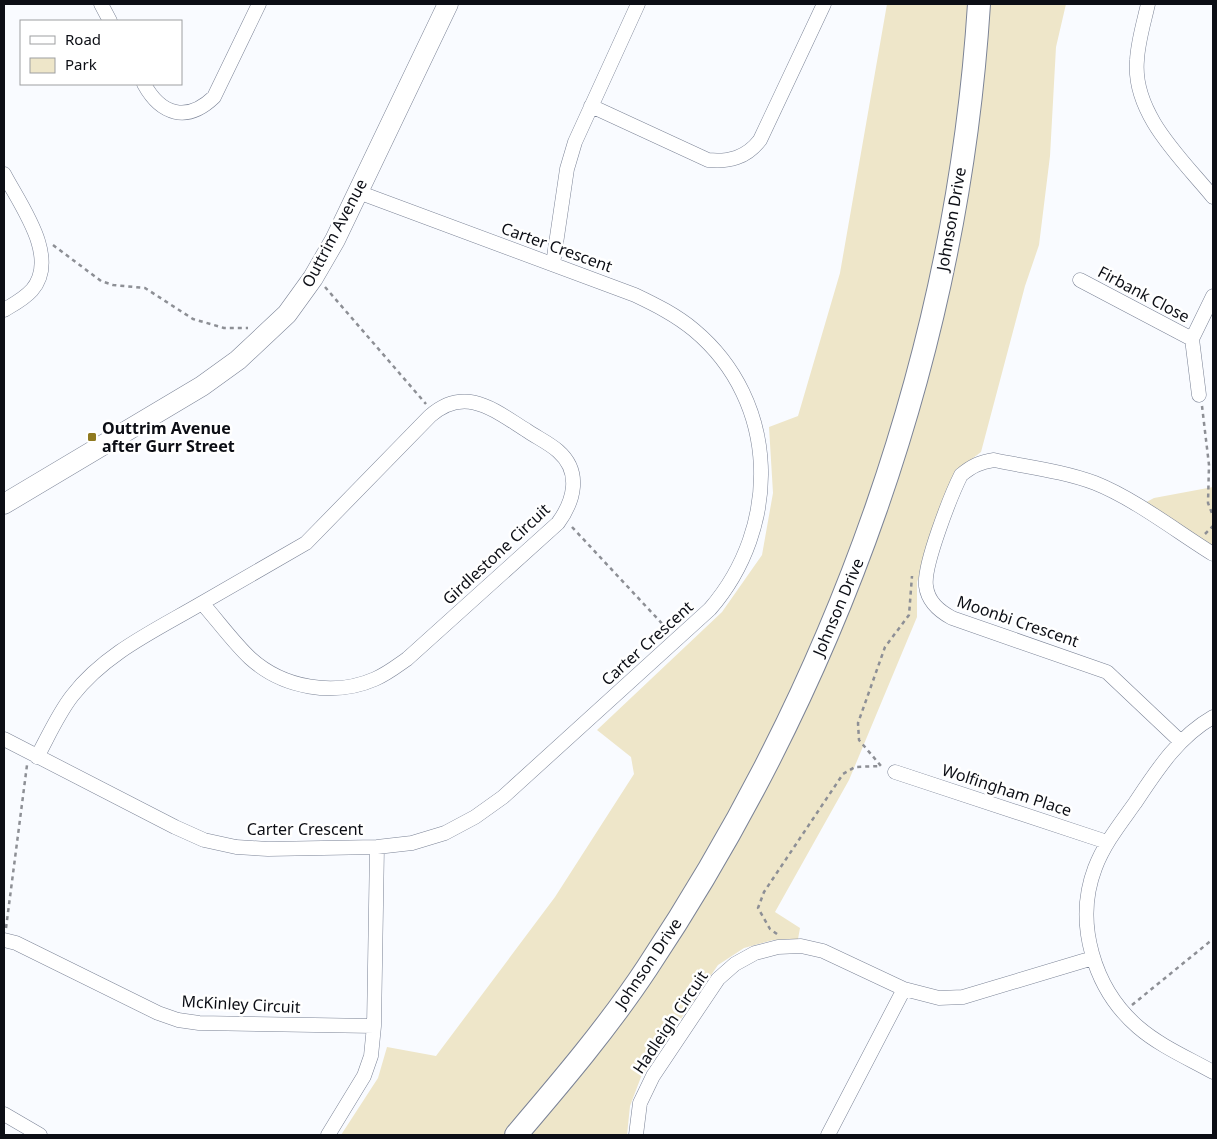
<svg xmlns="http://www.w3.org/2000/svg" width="1217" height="1139" font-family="'Noto Sans',sans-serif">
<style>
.green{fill:#eee6c9}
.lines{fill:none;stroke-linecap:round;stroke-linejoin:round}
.street-casing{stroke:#7b8396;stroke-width:15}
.secondary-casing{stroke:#7b8396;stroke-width:21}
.primary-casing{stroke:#7b8396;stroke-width:24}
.path{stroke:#8d8f95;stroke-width:2.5;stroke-dasharray:4 4;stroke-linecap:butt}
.street{stroke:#fff;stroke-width:14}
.secondary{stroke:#fff;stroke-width:20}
.primary{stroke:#fff;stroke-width:22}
.poi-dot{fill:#907a20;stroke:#fff;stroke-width:2}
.labels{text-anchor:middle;stroke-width:5;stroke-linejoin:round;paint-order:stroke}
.street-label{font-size:16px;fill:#0c0e15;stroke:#fff}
.poi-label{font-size:16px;font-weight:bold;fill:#0c0e15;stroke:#fff;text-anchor:start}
</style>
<rect width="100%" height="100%" fill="#f9fbff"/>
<path class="green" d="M887 4H1066L1056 47 1050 156 1039 245 1025 286 981 452 955 472 917 582V617L849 780 775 912 800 928 798 939 773 940 744 948 718 965 641 1077 630 1106 627 1135H341L378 1078 387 1047 436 1056 555 897 634 774 631 757 597 730 722 612 762 555 773 493 769 427 798 416 840 273Z
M1213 487V552L1137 507 1154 498Z"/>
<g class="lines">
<g class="street-casing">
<path id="street" d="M101 4 110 21
M1148 4C1144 22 1138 41 1137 60 1132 114 1182 159 1213 197
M144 84C161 115 187 123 214 97L259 4
M591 106 708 160C729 162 746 158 760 140L824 4
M4 174C20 205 60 257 32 290 24 299 14 304 4 310
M553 264 567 169 575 142 638 4
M1080 280 1192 339
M1199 395 1192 339 1213 296
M1213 717C1178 737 1157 770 1135 803 1120 824 1104 844 1095 868 1074 923 1094 989 1138 1027 1160 1046 1188 1058 1213 1072
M4 739 175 827 204 840 236 847 268 849 377 847 412 843 445 833 475 817 503 797 710 609C781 527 780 402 694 330 676 315 656 305 635 295L358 192
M1180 741 1107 672 952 618C939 611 928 602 926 586 923 566 951 495 961 475 972 466 980 462 994 460 1027 467 1063 471 1095 483 1135 499 1176 531 1213 554
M37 757C48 737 58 714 72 696 105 653 156 630 202 603 218 621 233 642 250 658 283 688 334 697 375 679 387 674 397 666 407 659L558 523C574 501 582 472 558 451 549 443 536 437 526 430 494 410 465 385 430 416L306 543 202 603
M895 772 1107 842
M4 940 16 943 158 1013 178 1020 199 1023 374 1026
M4 1114 40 1135
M328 1135 364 1076 371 1056 374 1026 377 847
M636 1135 640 1103 653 1076 718 979 735 964 755 953 778 947 801 946 823 951 904 989 939 998 963 997 1093 958
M828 1135 904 989"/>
</g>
<g class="secondary-casing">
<path id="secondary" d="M4 504 202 386 238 360 287 314 313 278 335 240 448 4"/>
</g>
<g class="primary-casing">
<path id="primary" d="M516 1135C562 1081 608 1027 647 968 838 681 957 349 979 4"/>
</g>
<path class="path" d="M53 245 101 281 113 285 145 288 193 319 224 328H248
M325 287 426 404
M1202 406 1209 465 1208 503 1213 516
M572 527 669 631
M1205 534 1213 526
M6 928 27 765
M777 934 770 929 758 908 764 892 843 774 855 767 881 766 859 740 858 723 885 647 909 615 912 576
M1132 1005 1213 939"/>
<use href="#street" class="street"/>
<use href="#secondary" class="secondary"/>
<use href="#primary" class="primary"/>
</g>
<rect class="poi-dot" x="87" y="432" width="10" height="10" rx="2.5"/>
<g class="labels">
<g class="street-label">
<text transform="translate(951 219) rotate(-80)" y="6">Johnson Drive</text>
<text transform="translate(334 233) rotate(-62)" y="6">Outtrim Avenue</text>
<text transform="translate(557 247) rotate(20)" y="6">Carter Crescent</text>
<text transform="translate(1144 294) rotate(28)" y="6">Firbank Close</text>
<text transform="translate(496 554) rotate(-43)" y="6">Girdlestone Circuit</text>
<text transform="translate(838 607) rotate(-67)" y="6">Johnson Drive</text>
<text transform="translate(1018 621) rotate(19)" y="6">Moonbi Crescent</text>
<text transform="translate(647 643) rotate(-42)" y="6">Carter Crescent</text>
<text transform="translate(1007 790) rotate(18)" y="6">Wolfingham Place</text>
<text x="305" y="835">Carter Crescent</text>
<text transform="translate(648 963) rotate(-56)" y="6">Johnson Drive</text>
<text transform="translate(241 1004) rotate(3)" y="6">McKinley Circuit</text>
<text transform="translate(670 1022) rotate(-56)" y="6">Hadleigh Circuit</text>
</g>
<g class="poi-label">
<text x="102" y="434">Outtrim Avenue<tspan x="102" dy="18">after Gurr Street</tspan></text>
</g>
</g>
<rect width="1217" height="1139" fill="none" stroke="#0c0e15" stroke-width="10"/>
<rect x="20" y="20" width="162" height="65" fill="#ffffff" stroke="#9e9fa1"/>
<rect x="30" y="36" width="25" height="8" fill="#ffffff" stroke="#9e9fa1"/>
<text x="65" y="45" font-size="15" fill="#0c0e15">Road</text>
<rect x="30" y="58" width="25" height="15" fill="#eee6c9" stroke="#9e9fa1"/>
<text x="65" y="70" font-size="15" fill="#0c0e15">Park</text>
</svg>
